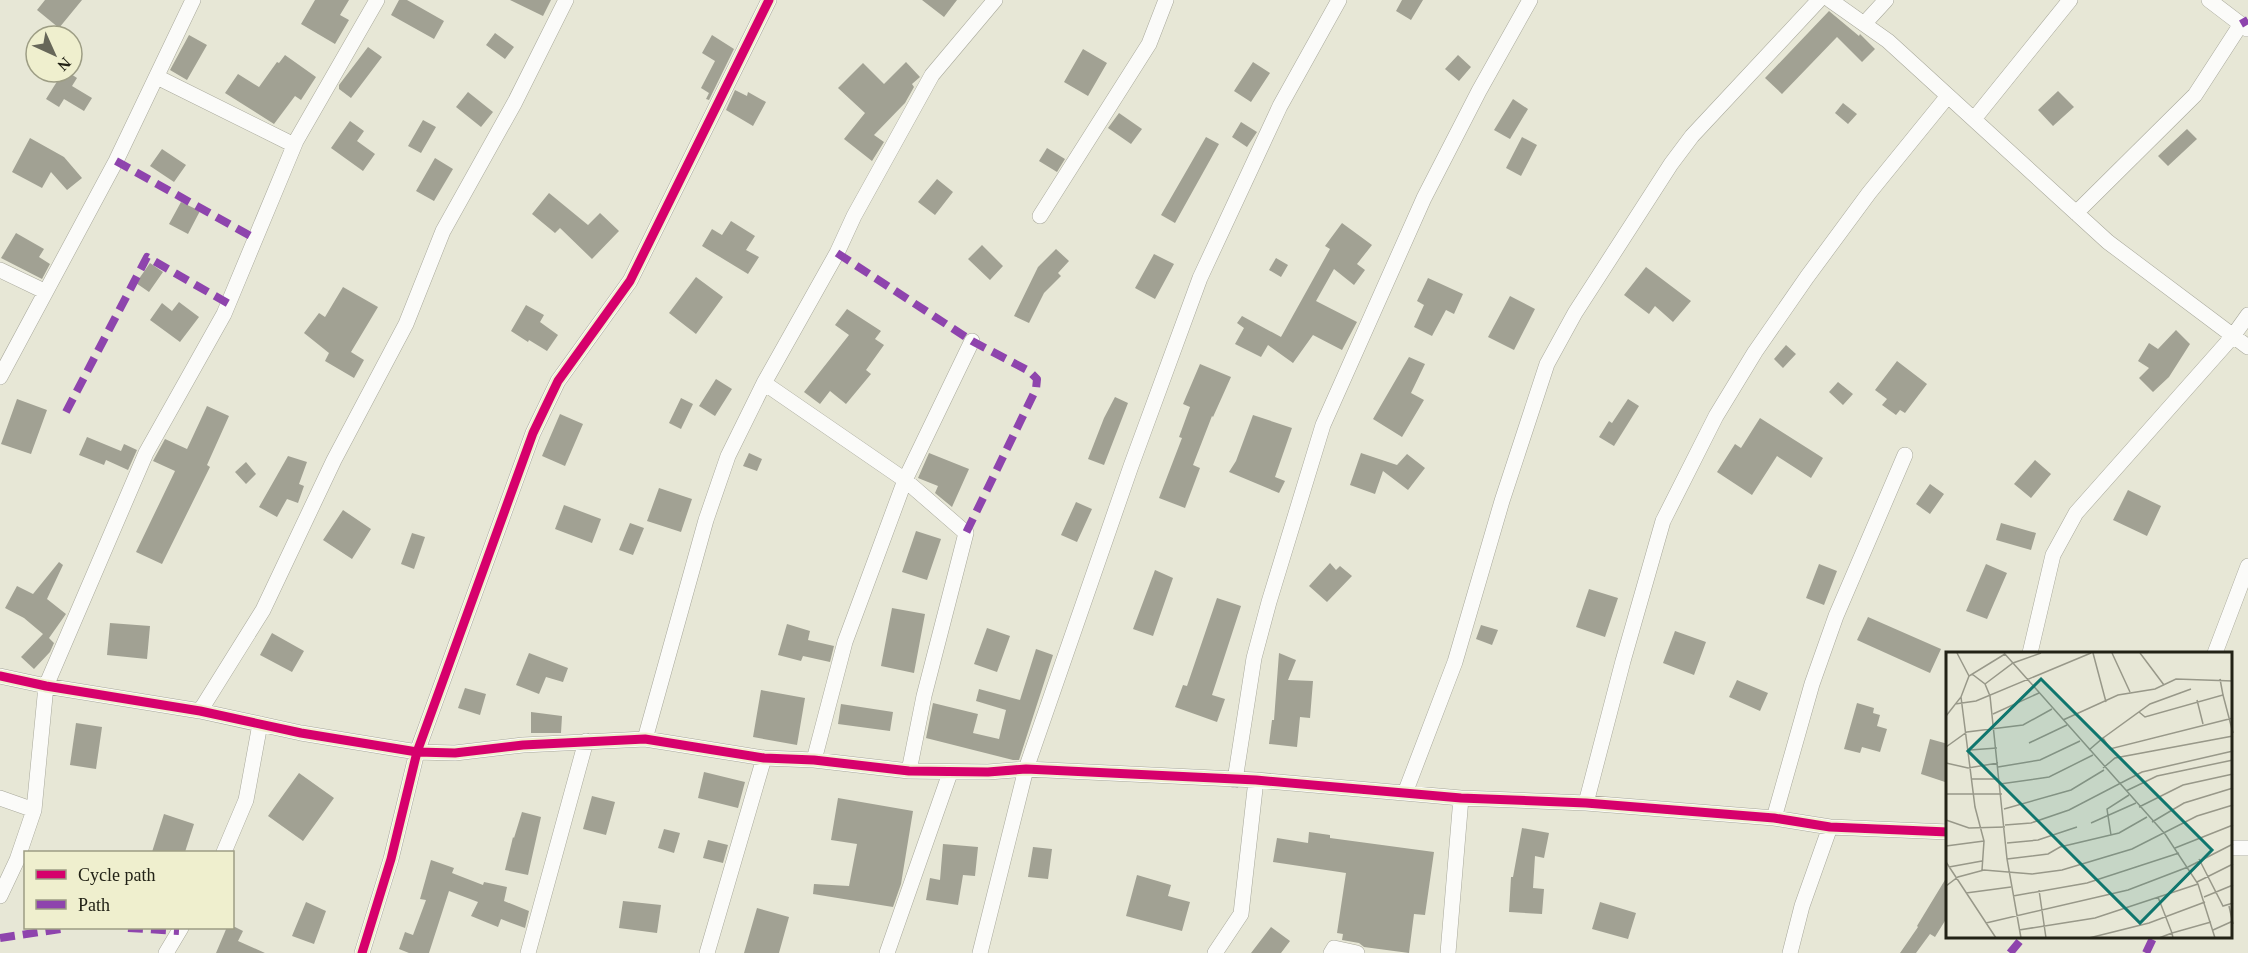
<svg xmlns="http://www.w3.org/2000/svg" width="2248" height="953" font-family="'Times New Roman',serif">
<style>
.building{fill:#a1a193}
.lines{fill:none;stroke-linecap:round;stroke-linejoin:round}
.street-casing{stroke:#a8a89b;stroke-width:16}
.street{stroke:#fbfbf9;stroke-width:15}
.quiet{stroke:#8e44ad;stroke-width:8;stroke-dasharray:15 8;stroke-linecap:butt}
.cycleway-casing{stroke:#efefce;stroke-width:13}
.cycleway{stroke:#d6006c;stroke-width:9}
.inset-road{fill:none;stroke:#989889;stroke-width:1.5}
.view{fill:#0f766e;fill-opacity:0.15;stroke:#0f766e;stroke-width:3}
.inset-edge{fill:none;stroke:#222216;stroke-width:3}
</style>
<rect width="100%" height="100%" fill="#e7e7d6"/>
<path class="building" d="M45 0H82L59 28 37 10Z
M315 0H349L340 15 349 20 335 44 301 24Z
M399 0H407L444 21 434 39 391 15Z
M510 0H551L543 16Z
M922 0H957L944 17Z
M1402 0H1423L1411 20 1396 11Z
M1829 11 1859 36 1860 34 1875 49 1862 62 1837 37 1782 94 1765 78Z
M495 33 514 47 505 59 486 45Z
M189 35 207 45 187 80 170 70Z
M712 35 734 49 709 100 706 99 709 93 701 88 715 61 702 53Z
M368 47 382 57 351 98 339 89V85Z
M1083 49 1107 63 1088 96 1064 82Z
M285 55 316 77 301 100 295 96 274 124 225 93 238 74 259 87 277 62 279 63Z
M1458 55 1471 67 1459 81 1445 69Z
M906 62 920 77 912 84 914 87 905 103 874 135 884 142 872 161 844 139 865 113 838 88 863 63 884 84Z
M1253 62 1270 73 1251 102 1234 91Z
M63 72H68L77 78 72 86 92 98 84 111 64 99 59 107 46 99Z
M735 90 747 96 748 92 766 102 753 126 726 110Z
M2058 91 2074 107 2053 126 2038 110Z
M468 92 493 112 481 127 456 107Z
M1513 99 1528 109 1510 139 1494 130Z
M1843 103 1857 114 1848 124 1835 113Z
M1119 113 1142 129 1131 144 1108 128Z
M423 120 436 127 421 153 408 146Z
M350 121 364 131 357 141 375 154 363 171 331 148Z
M1241 122 1257 132 1247 147 1232 137Z
M2187 129 2197 139 2168 166 2158 156Z
M1206 137 1219 144 1175 223 1161 215Z
M1522 137 1537 145 1521 176 1506 168Z
M30 138 64 157 82 178 67 190 51 172 42 188 12 172Z
M1047 148 1065 159 1057 172 1039 161Z
M162 149 186 165 174 182 150 166Z
M435 158 453 169 434 201 416 191Z
M937 179 953 192 935 215 918 202Z
M549 193 588 225 600 213 619 231 592 259 560 228 555 233 532 214Z
M181 202 200 211 188 234 169 224Z
M731 221 755 236 746 250 759 257 748 274 702 246 712 229 722 235Z
M1342 223 1372 245 1357 264 1365 270 1354 285 1334 269 1316 301 1357 322 1342 350 1313 335 1293 363 1268 345 1261 357 1235 344 1244 328 1237 323 1242 316 1281 337 1330 249 1325 246Z
M16 233 44 249 39 257 50 264 42 279 1 258Z
M982 245 1003 266 990 280 968 259Z
M1056 249 1069 261 1058 273 1061 276 1044 293 1029 323 1014 316 1038 267Z
M1154 254 1174 264 1155 299 1135 288Z
M1276 258 1288 265 1281 277 1269 270Z
M150 263 163 272 149 292 136 283Z
M1646 267 1691 301 1673 322 1655 306 1649 314 1624 295Z
M696 277 723 297 696 334 669 313Z
M1428 278 1463 294 1454 314 1446 310 1432 336 1414 327 1424 305 1417 301Z
M343 287 378 307 351 352 364 360 354 378 325 361 329 353 304 333 319 313 325 317Z
M1510 296 1535 309 1514 350 1488 337Z
M179 302 199 317 180 342 150 320 162 303 172 311Z
M526 305 544 315 540 322 558 335 547 351 529 340 528 342 511 331Z
M847 309 881 331 875 339 884 345 866 370 871 374 846 404 830 391 820 404 804 392 849 335 835 325Z
M2176 330 2190 344 2169 377 2153 392 2139 378 2149 368 2138 361 2149 343 2158 349Z
M1786 345 1796 354 1783 368 1774 359Z
M1409 357 1425 364 1411 393 1424 400 1402 437 1373 419Z
M1897 361 1927 384 1905 413 1900 410 1896 415 1882 405 1887 399 1875 390Z
M1200 364 1231 377 1213 417 1212 416 1193 465 1200 468 1185 508 1159 498 1182 438 1179 437 1190 407 1183 404Z
M716 379 732 389 715 416 699 406Z
M1838 382 1853 394 1843 405 1829 392Z
M1115 397 1128 403 1104 465 1088 459 1104 418Z
M681 398 693 404 681 429 669 423Z
M17 399 47 410 31 454 1 444Z
M1628 399 1639 406 1614 446 1599 437 1609 421 1612 423Z
M207 406 229 416 207 465 210 467 162 564 136 552 175 471 153 461 165 439 187 449Z
M560 414 583 424 565 466 542 456Z
M1253 415 1292 428 1275 477 1285 481 1279 493 1229 472 1236 461Z
M1760 418 1823 458 1811 478 1777 456 1752 495 1717 472 1735 444 1741 448Z
M87 437 121 451 124 444 137 450 128 470 106 460 104 465 79 455Z
M749 453 762 459 757 471 743 466Z
M929 453 969 469 952 507 935 493 938 486 918 478Z
M1361 453 1397 465 1407 454 1425 468 1408 490 1383 471 1375 494 1350 485Z
M288 456 307 462 299 484 304 486 298 503 287 499 277 517 259 507Z
M2035 460 2051 474 2031 498 2014 484Z
M246 462 256 474 246 484 235 472Z
M1930 484 1944 494 1930 514 1916 504Z
M659 488 692 499 681 532 647 521Z
M2128 490 2161 506 2147 536 2113 520Z
M1076 502 1092 509 1077 542 1061 535Z
M564 505 601 519 592 543 555 529Z
M343 510 371 529 352 559 323 540Z
M630 523 644 528 633 555 619 550Z
M2001 523 2036 533 2031 550 1996 540Z
M916 531 941 539 927 580 902 572Z
M412 533 425 537 414 569 401 564Z
M59 562 63 565 47 599 66 614 49 638 54 643 50 652 34 669 21 657 43 634 24 618 5 608 17 586 33 594Z
M1330 563 1336 570 1340 566 1352 576 1327 602 1309 586Z
M1819 564 1837 571 1824 605 1806 598Z
M1986 564 2007 573 1987 619 1966 611Z
M1155 570 1173 578 1153 636 1133 629Z
M1589 589 1618 598 1605 637 1576 627Z
M1217 598 1241 606 1212 695 1225 699 1217 722 1175 707 1183 685 1187 686Z
M892 608 925 614 914 673 881 666Z
M1868 617 1941 649 1930 673 1857 640Z
M110 623 150 626 147 659 107 655Z
M787 624 810 631 808 640 834 646 830 662 803 656 801 661 778 655Z
M1481 625 1498 630 1492 645 1476 639Z
M987 628 1010 636 997 672 974 664Z
M1675 631 1706 642 1694 675 1663 663Z
M272 633 304 651 292 672 260 655Z
M1036 649 1053 655 1019 760H1013L926 738 933 703 978 714 973 733 999 739 1006 710 976 701 979 689 1020 700Z
M529 653 568 668 563 682 546 677 539 694 516 685Z
M1279 653 1296 660 1288 680 1313 681 1310 718 1300 717 1297 747 1269 744 1272 720H1274Z
M1737 680 1768 693 1760 711 1729 697Z
M465 688 486 694 480 715 458 708Z
M761 690 805 698 797 745 753 737Z
M1857 703 1874 708 1873 713 1880 715 1877 726 1887 729 1880 752 1862 747 1860 753 1844 749Z
M841 704 893 712 890 731 838 724Z
M531 712 562 716 561 733H531Z
M76 723 102 727 96 769 70 765Z
M1930 739 1948 744V783L1921 774Z
M704 772 745 782 738 808 698 798Z
M299 773 334 798 303 841 268 816Z
M592 796 615 802 606 835 583 829Z
M838 798 913 811 901 884 893 907 813 894 814 884 849 886 857 844 831 840Z
M522 812 541 817 528 875 505 870 513 837 514 838Z
M164 814 194 824 185 852H152Z
M1522 828 1549 833 1544 858 1535 856 1533 888 1544 889 1542 914 1509 912 1511 877H1513Z
M664 829 680 833 674 853 658 848Z
M1309 832 1330 835V838L1434 852 1425 915 1414 914 1409 953 1364 947 1359 943 1342 940 1343 934 1337 933 1346 873 1273 862 1277 838 1308 843Z
M708 840 728 845 723 863 703 858Z
M943 844 978 847 975 876 963 875 958 905 926 900 930 878 940 880Z
M1033 847 1052 849 1048 879 1028 877Z
M431 860 454 868 452 873 483 885 484 882 507 887 504 901 529 911 525 928 501 919 498 927 471 916 478 902 449 891 429 953H409L399 949 405 932 413 935 426 900 420 899Z
M1137 875 1171 885 1168 896 1190 902 1182 931 1126 916Z
M1948 875V916L1935 937 1930 934 1916 953H1900L1918 927 1917 926Z
M623 901 661 905 657 933 619 928Z
M306 902 326 911 314 944 292 936Z
M1600 902 1636 913 1628 939 1592 929Z
M757 908 789 917 779 953H744Z
M227 927H235L243 931 238 941 265 953H216Z
M1271 927 1290 941 1281 953H1251Z"/>
<g class="lines">
<g class="street-casing">
<path id="street" d="M1830 0 1888 41 2108 242 2248 347
M2209 0 2247 29
M1864 24 1886 0
M157 77 294 145
M1974 119 2070 0
M2076 213 2195 95 2241 24
M1040 216 1149 44 1166 0
M0 270 44 291
M0 377 116 161 193 0
M764 383 905 480 966 533 924 696 909 771
M2030 653 2053 555 2076 513 2233 336 2248 315
M2215 653 2248 566
M0 676 46 686 200 711 301 733 417 752 455 753 523 745 645 739 764 758 814 760 909 771 988 772 1026 769 1256 780 1461 798 1586 803 1774 818 1830 827 1948 832
M200 711 263 610 334 460 406 324 443 231 515 102 566 0
M645 739 706 520 728 456 764 383 837 253 854 216 932 75 995 0
M814 760 845 642 905 480 972 341
M1235 780 1254 658 1269 602 1323 425 1424 198 1479 91 1530 0
M1405 793 1455 662 1502 501 1547 364 1575 313 1671 164 1692 136 1819 0
M0 798 34 810
M1586 803 1623 661 1663 521 1716 416 1755 352 1807 277 1869 193 1947 97
M1774 818 1812 684 1836 616 1905 455
M2232 848H2248
M224 852 246 800 260 724
M0 896 17 860 34 810 46 686 146 453 224 314 296 141 377 0
M166 953 181 928
M362 953 391 859 417 752 533 433 558 381 630 281 769 0
M528 953 586 741
M707 953 764 758
M887 953 950 773
M980 953 1026 769 1131 466 1200 278 1280 106 1339 0
M1215 953 1241 914 1256 780
M1331 953 1334 948 1357 953
M1448 953 1461 798
M1790 953 1802 906 1830 827"/>
</g>
<use href="#street" class="street"/>
<path class="quiet" d="M2241 24 2248 20
M116 161 256 239
M837 253 972 341 1029 371 1037 379 1036 389 966 533
M66 412 147 257 229 304
M128 928 179 931
M0 938 67 928
M2010 953 2024 936
M2146 953 2154 936"/>
<g class="cycleway-casing">
<path id="cycleway" d="M0 676 46 686 200 711 301 733 417 752 455 753 523 745 645 739 764 758 814 760 909 771 988 772 1026 769 1256 780 1461 798 1586 803 1774 818 1830 827 1948 832
M362 953 391 859 417 752 533 433 558 381 630 281 769 0"/>
</g>
<use href="#cycleway" class="cycleway"/>
</g>
<g transform="translate(1946 652)">
<rect width="286" height="286" fill="#e7e7d6"/>
<path class="inset-road" d="M11 1 23 24M58 1 219 182 252 232 269 286M147 1 160 50M166 1 184 40M194 1 218 33M26 22 39 32 44 44 61 207 75 286M39 32 67 11 95 1M277 43 287 81M15 45 29 155 38 189 36 218M251 48 257 72M9 52 30 49 145 1M193 60 199 65 277 43 274 27M47 62 93 41M0 64 15 45 23 24 59 2M117 68 172 43 209 37 230 27 287 29M157 86 204 52 245 37M83 91 121 73M0 95 21 80 77 73 106 57M24 98 51 96M143 98 157 86 164 97 287 66M0 111 22 116 52 111M52 115 94 108 134 89M157 116 169 106 287 84M26 127H53M54 132 103 125 147 103M180 139 211 124 287 108M0 142H56M193 155 237 133 287 122M58 157 125 138 158 118M0 168 23 176 59 175M206 170 238 151 287 136M145 171 190 151M59 173 85 171 123 158 196 120 287 99M165 183 161 157 183 143M61 191 92 188 131 175M0 194 38 189M229 196 287 173M61 207 102 202 114 195 173 181 201 165M253 207 277 254 287 251M0 210 50 286M3 215 36 209M251 230 287 212M0 234 12 225 38 218 86 222 116 218 186 197 251 164 287 153M93 238 100 286M20 241 65 235M67 244 141 231 233 201M212 245 226 281 213 286M258 245 287 233M283 254 287 272M40 271 182 238 242 215 287 192M73 278 149 266 252 232M267 278 287 269M143 286 203 271 259 250M227 286 226 281 265 270"/>
<path class="view" d="M95 27 266 198 194 271 22 99Z"/>
<rect width="286" height="286" class="inset-edge"/>
</g>
<rect x="24" y="851" width="210" height="78" fill="#efefce" stroke="#9d9d84" stroke-width="1.5"/>
<rect x="36" y="870" width="30" height="9" fill="#d6006c" stroke="#9d9d84" stroke-width="1.5"/>
<text x="78" y="881" font-size="18" fill="#222216">Cycle path</text>
<rect x="36" y="900" width="30" height="9" fill="#8e44ad" stroke="#9d9d84" stroke-width="1.5"/>
<text x="78" y="911" font-size="18" fill="#222216">Path</text>
<g transform="translate(54 54) rotate(135)"><circle r="28" fill="#efefce" stroke="#9d9d84" stroke-width="1.5"/>
<path d="M0-4.5L10 22L0 15L-10 22Z" fill="#676759"/>
<text y="-9" font-size="16" font-weight="bold" text-anchor="middle" fill="#222216">N</text>
</g>
</svg>
